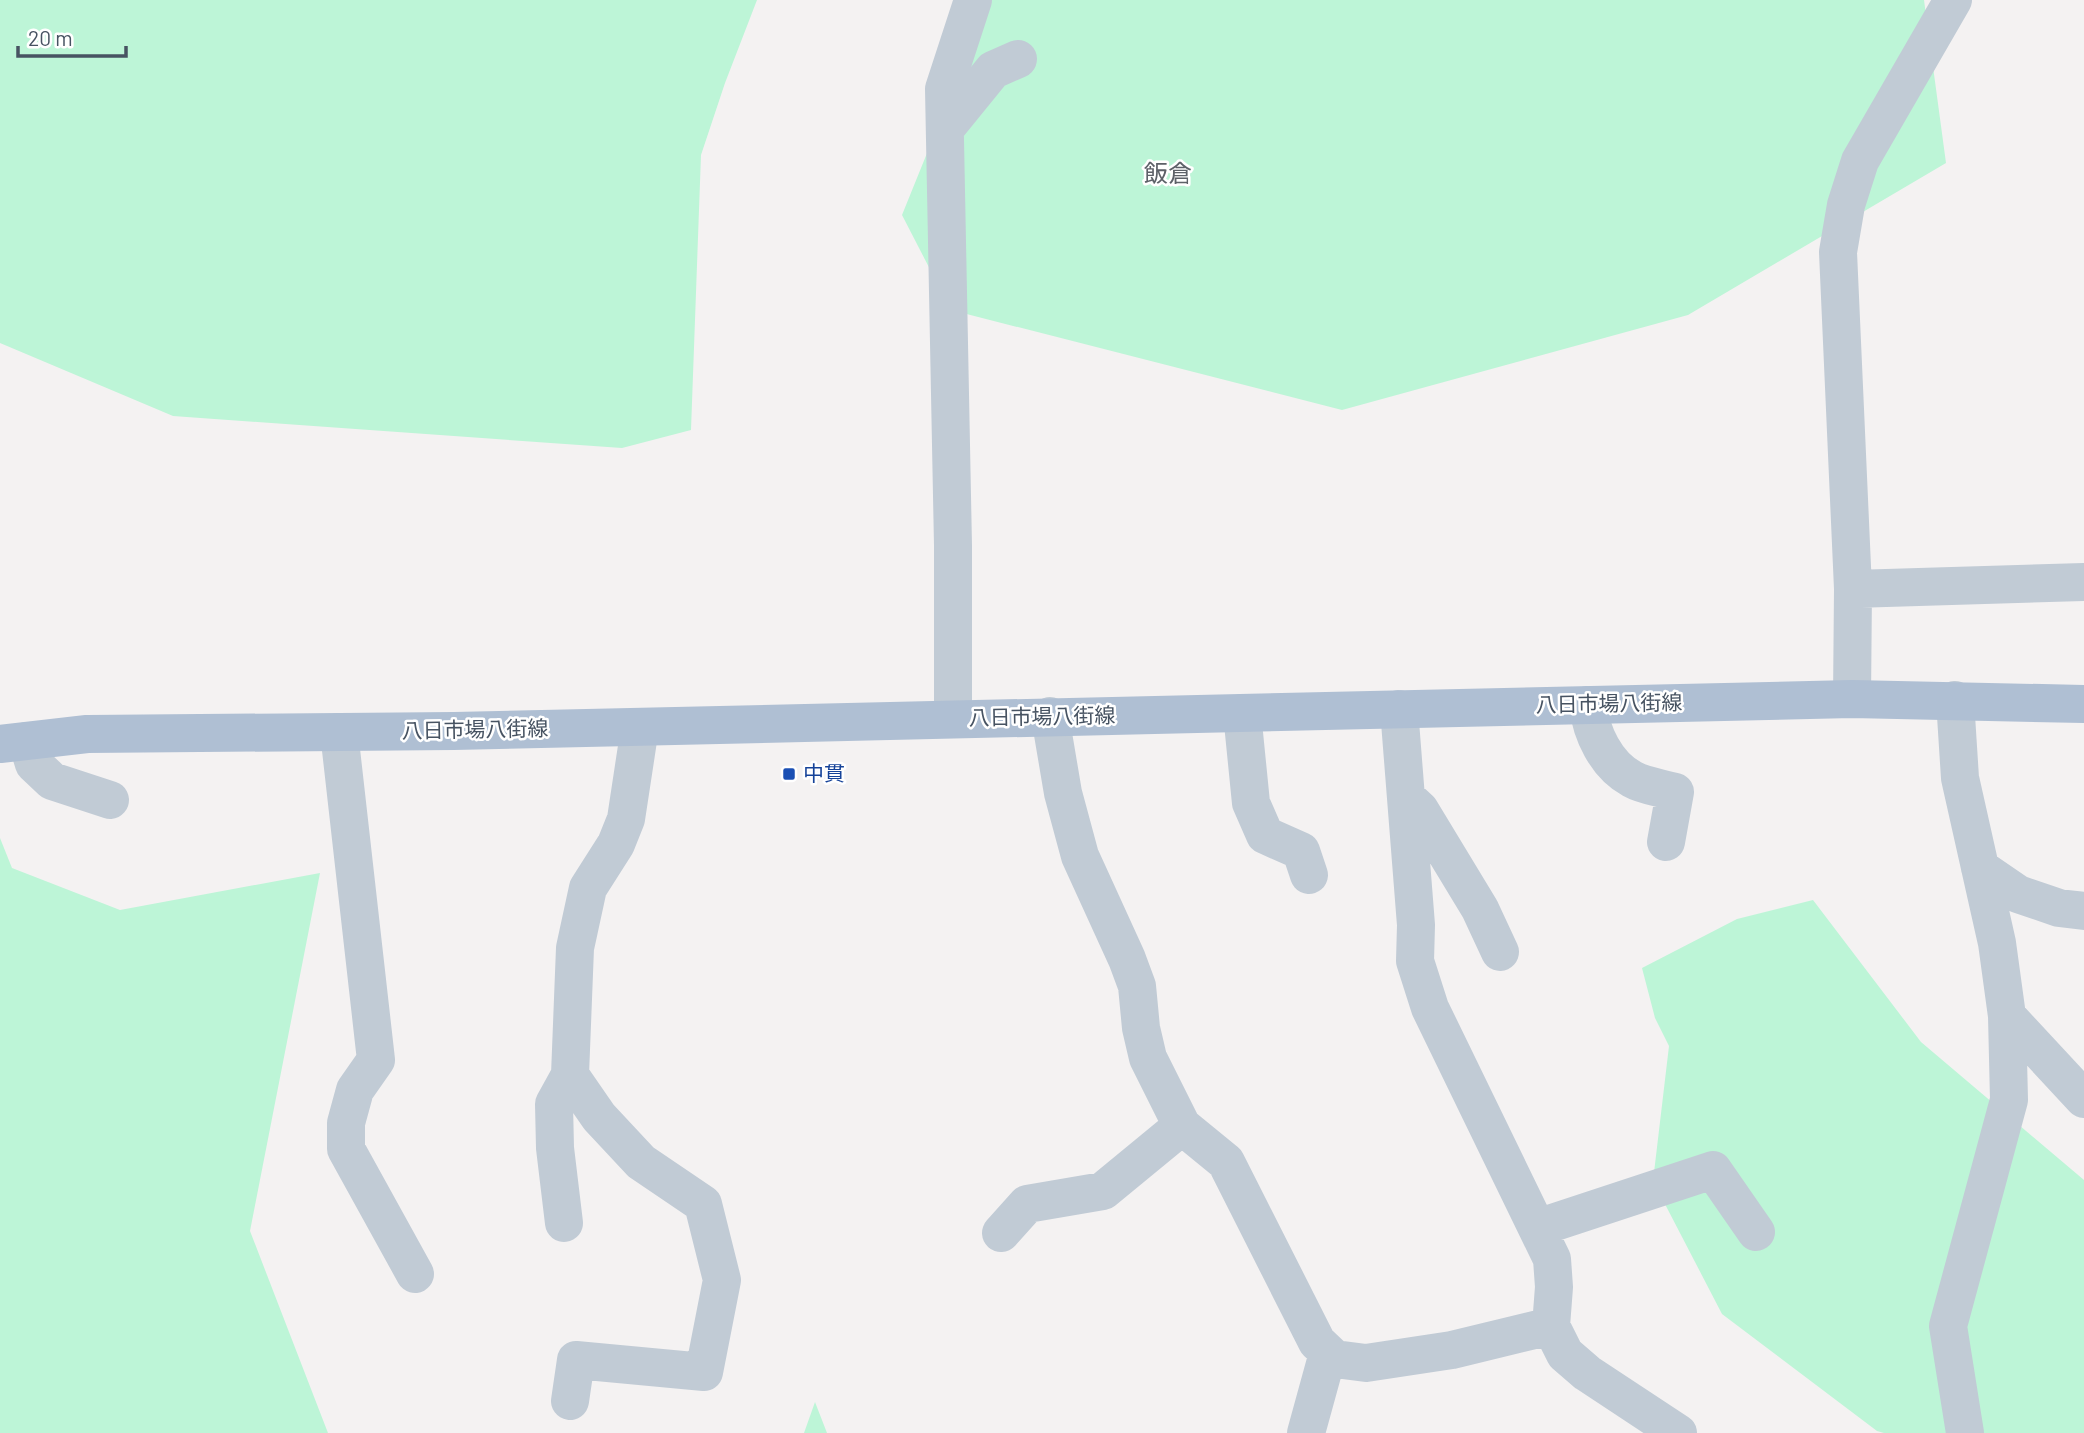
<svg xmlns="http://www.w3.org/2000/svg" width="2084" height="1433" font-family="Barlow,'Noto Sans JP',sans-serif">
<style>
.green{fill:#bdf5d7}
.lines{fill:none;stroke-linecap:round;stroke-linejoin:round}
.minor{stroke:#c1cbd5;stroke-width:38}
.major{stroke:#afbfd3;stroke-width:38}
.transit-dot{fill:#1a4fb4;stroke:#fff;stroke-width:2.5}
.labels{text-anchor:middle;stroke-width:5;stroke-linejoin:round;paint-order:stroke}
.street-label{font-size:21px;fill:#475362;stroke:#fff}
.transit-label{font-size:21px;fill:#164399;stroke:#fff;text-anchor:start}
.quarter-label{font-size:24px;fill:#5d6168;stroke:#fff}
</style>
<rect width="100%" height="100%" fill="#f4f2f2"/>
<path class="green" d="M0 0H757L725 83 701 155 691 430 622 448 173 416 0 343Z
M989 0H1924L1946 163 1688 315 1342 410 951 310 902 215Z
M0 838 12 868 120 910 320 873 250 1231 328 1433H0Z
M1813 900 1921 1042 2084 1180V1433H1884L1877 1431 1722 1314 1653 1181 1669 1046 1655 1018 1642 968 1737 919Z
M815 1402 827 1433H804Z"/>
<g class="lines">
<path class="minor" d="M945 129 993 70 1018 59
M1853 589 2084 582
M1852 699 1853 589 1838 252 1846 205 1860 161 1953 0
M1955 700 1960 778 1997 943 2007 1016 2009 1100 1948 1326 1965 1433
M1588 705C1591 733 1606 765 1632 779 1644 786 1662 788 1675 792L1666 842
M1399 709 1416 925 1415 961 1430 1008 1552 1259 1554 1287 1551 1326 1565 1354 1587 1373 1678 1433
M1242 713 1251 803 1265 835 1301 851 1309 875
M1050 716 1063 793 1080 856 1127 959 1137 986 1141 1028 1148 1058 1182 1126 1226 1162 1317 1342 1335 1359 1366 1363 1452 1350 1551 1326
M953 718V546L944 89 973 0
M339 732 376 1060 355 1090 346 1123V1149L415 1274
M27 741 34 764 52 781 110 800
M1407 798 1420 810 1480 909 1500 952
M1980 868 2018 894 2059 908 2084 911
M2007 1016 2084 1099
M564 1223 555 1148 554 1104 570 1075
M1537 1228 1713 1170 1756 1232
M1001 1233 1027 1204 1103 1191 1182 1126
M570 1401 576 1360 704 1372 722 1280 703 1204 641 1162 599 1117 570 1075 575 948 588 888 616 844 626 819 640 727
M1306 1433 1328 1353"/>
<path class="major" d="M0 744 87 734 454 731 1852 699 2084 704"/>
</g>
<rect class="transit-dot" x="782" y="767" width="14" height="14" rx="3.5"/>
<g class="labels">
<g class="street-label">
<text transform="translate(1609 704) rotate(-1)" y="7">八日市場八街線</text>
<text transform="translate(1042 717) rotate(-1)" y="7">八日市場八街線</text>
<text transform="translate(475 730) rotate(-1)" y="7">八日市場八街線</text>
</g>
<g class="transit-label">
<text x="803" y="781">中貫</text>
</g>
<g class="quarter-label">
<text x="1168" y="182">飯倉</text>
</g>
</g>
<path d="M18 46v10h108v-10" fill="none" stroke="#475362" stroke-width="3.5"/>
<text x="28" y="46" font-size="21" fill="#475362" stroke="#ffffff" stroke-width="5" paint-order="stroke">20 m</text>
</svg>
